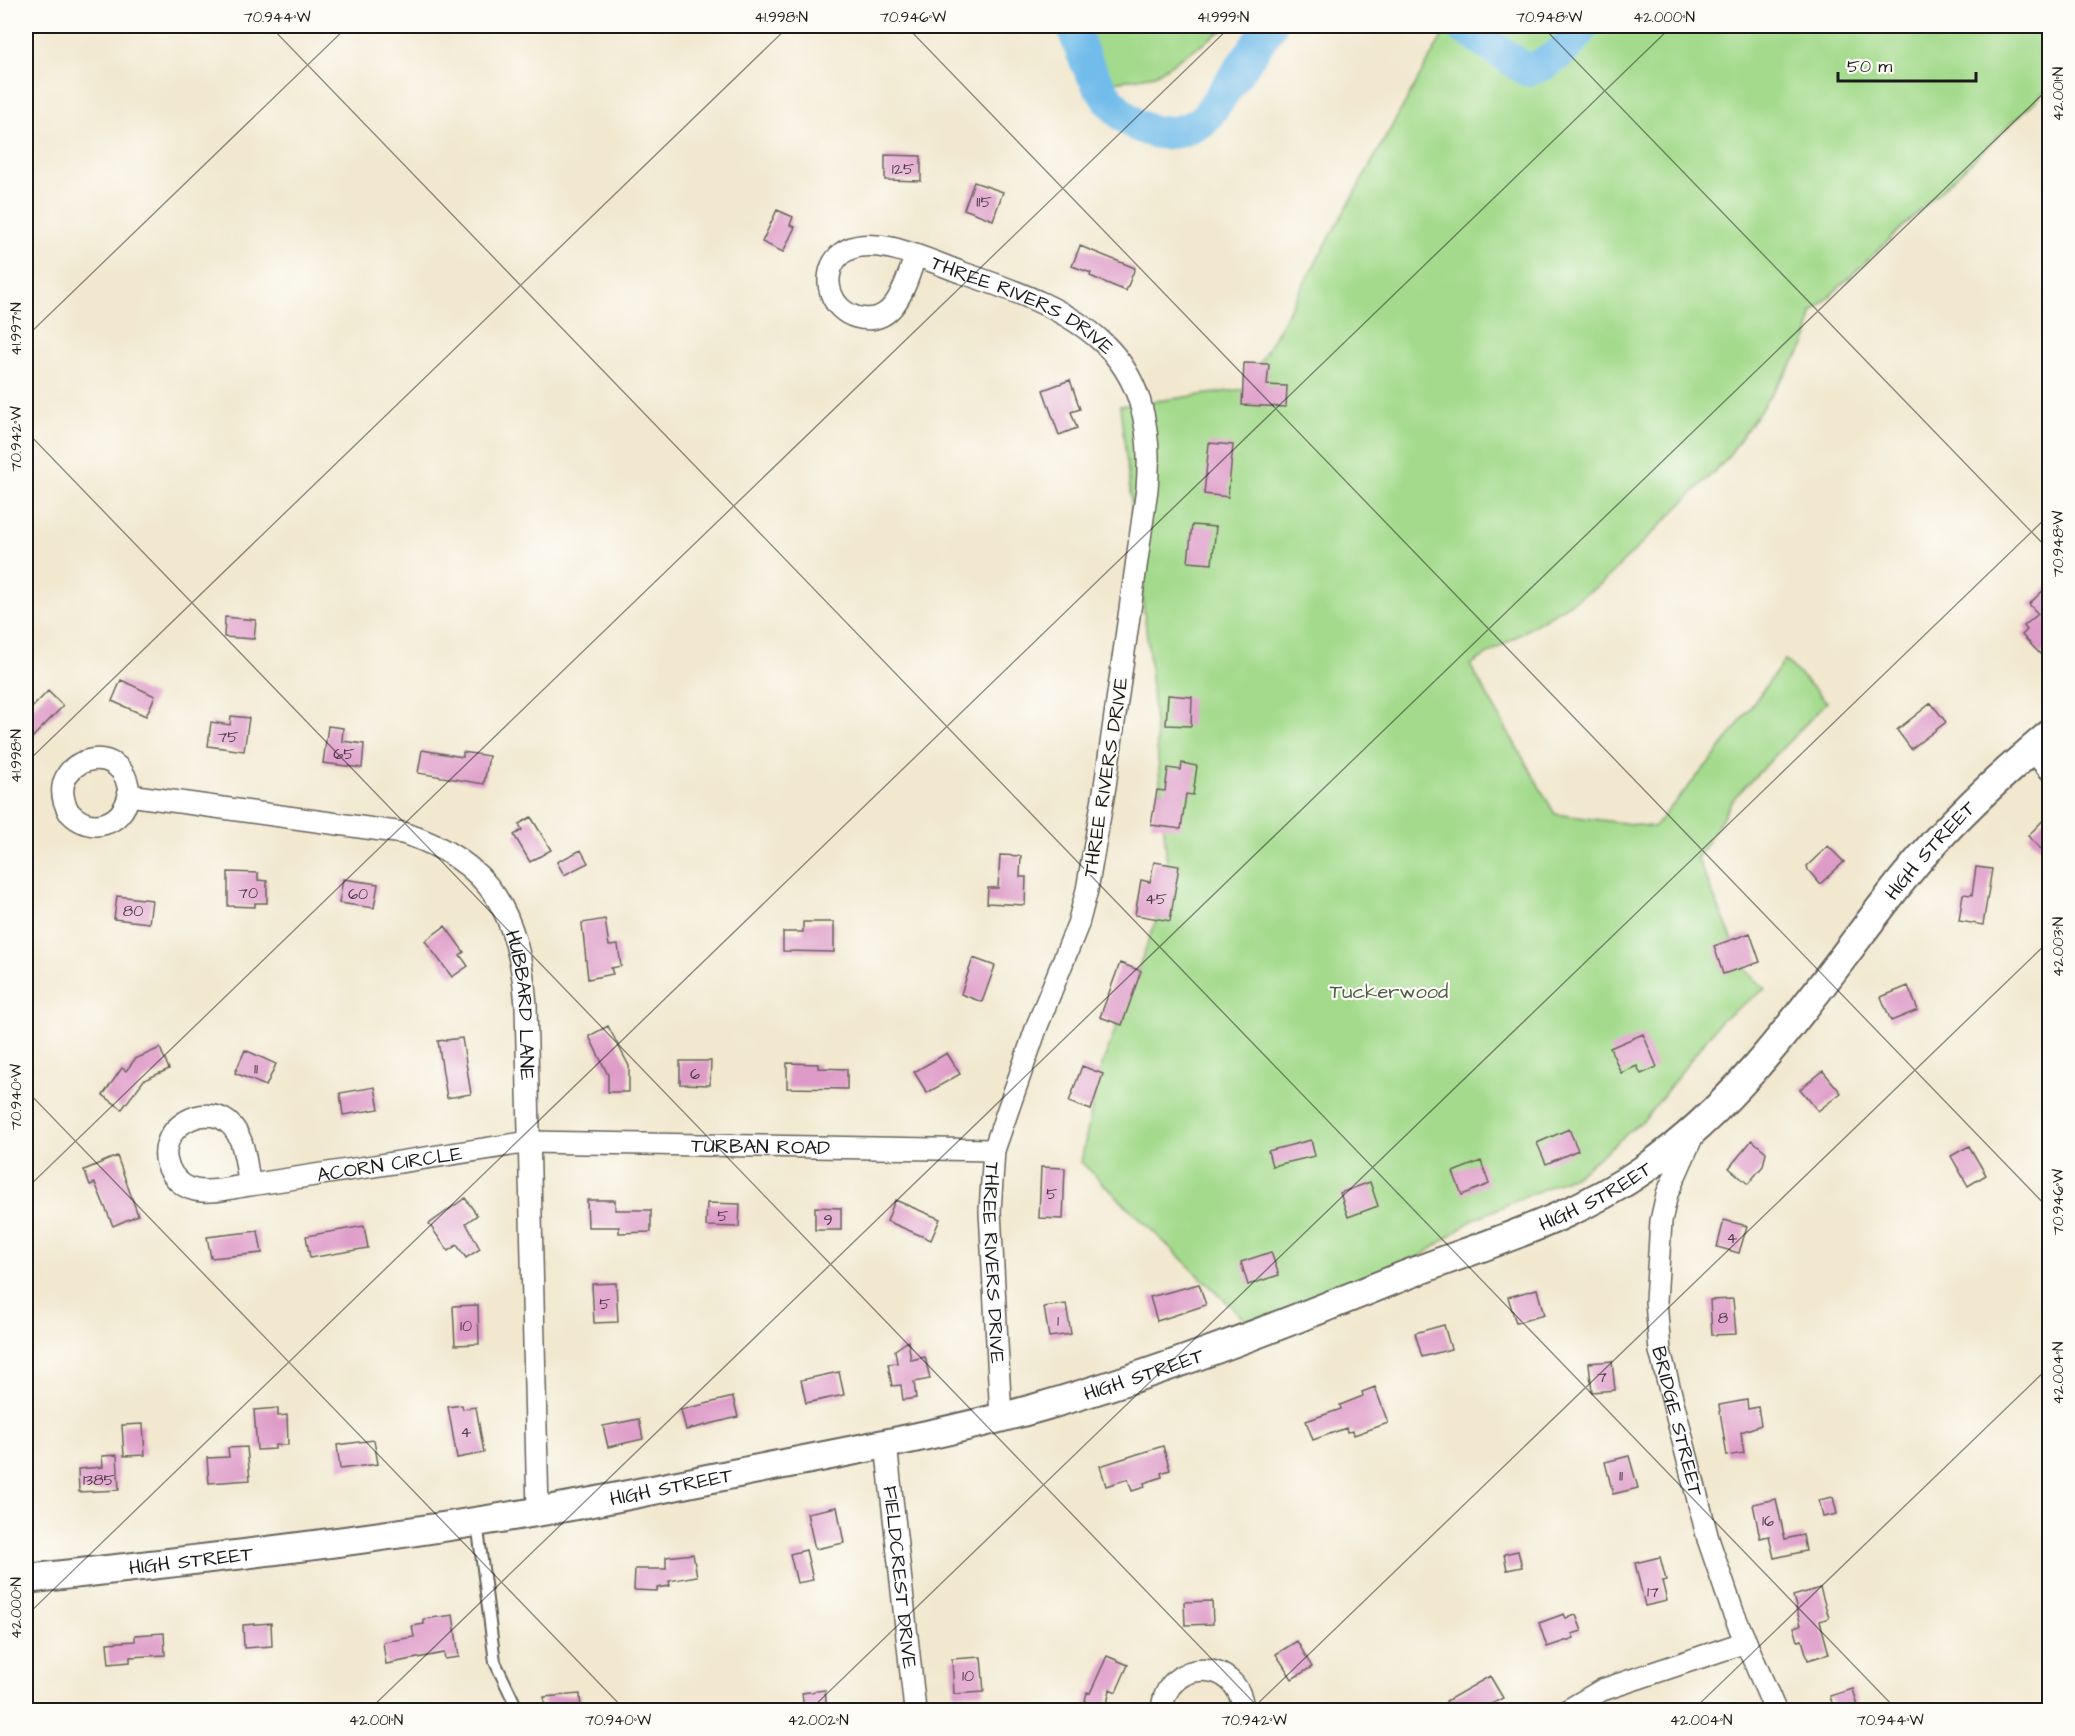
<svg xmlns="http://www.w3.org/2000/svg" width="2075" height="1736" font-family="'Architects Daughter',sans-serif">
<style>
.green{fill:#a3da8b;stroke:#607b54;stroke-width:1.5}
.lines{fill:none;stroke-linecap:round;stroke-linejoin:round}
.river{stroke:#71bcea;stroke-width:33}
.building{fill:#de9bc8}
.lane-casing{stroke:#67635b;stroke-width:14}
.street-casing{stroke:#67635b;stroke-width:24}
.secondary-casing{stroke:#67635b;stroke-width:32}
.lane{stroke:#fff;stroke-width:10}
.street{stroke:#fff;stroke-width:21}
.secondary{stroke:#fff;stroke-width:28}
.ticks{fill:none;stroke:#1c1c1c;stroke-width:1.5;stroke-opacity:0.45}
.labels{text-anchor:middle;stroke-width:4.5;stroke-linejoin:round;paint-order:stroke}
.number-label{font-size:16px;fill:#4c3c47}
.street-label{font-size:20px;fill:#1c1c1c;stroke:#fdfcf7}
.park-label{font-size:20px;fill:#4b5e43;stroke:#fdfcf7}
.neatline{fill:none;stroke:#1c1c1c;stroke-width:2}
.ticks-label{font-size:15px;text-anchor:middle;fill:#1c1c1c}
</style>
<rect width="100%" height="100%" fill="#fdfcf7"/>
<filter id="ink" filterUnits="userSpaceOnUse"><feTurbulence type="fractalNoise" baseFrequency=".0167" numOctaves="2"/><feDisplacementMap in="SourceGraphic" scale="12" xChannelSelector="R" yChannelSelector="G"/><feConvolveMatrix kernelMatrix="1 2 1 2 8 2 1 2 1" color-interpolation-filters="sRGB"/></filter>
<filter id="wash" filterUnits="userSpaceOnUse"><feTurbulence type="fractalNoise" baseFrequency=".008" numOctaves="4" result="noise"/><feDisplacementMap in="SourceGraphic" scale="24" xChannelSelector="R" yChannelSelector="G"/><feGaussianBlur stdDeviation="1.35" result="paint"/><feColorMatrix in="noise" values="0 0 0 0 0 0 0 0 0 0 0 0 0 0 0 0 0 1.4 0 .05"/><feComposite in="paint" operator="in"/></filter>
<g filter="url(#wash)">
<rect width="100%" height="100%" fill="#f1e8cf"/>
<path class="green" d="M1060 26H1229L1155 75 1092 86 1064 44Z
M1448 26H2049V88L1812 313 1806 344 1725 461 1600 585 1470 665 1555 814 1654 827 1717 753 1785 660 1827 702 1735 797 1697 858 1746 970 1765 989 1721 1020 1646 1118 1578 1174 1474 1219 1373 1290 1266 1340 1081 1162 1099 1073 1169 886 1149 654 1120 406 1245 389Z"/>
<g class="lines">
<path class="river" d="M1073 26C1089 82 1135 165 1204 120L1270 26
M1461 26 1527 70C1551 64 1570 47 1583 26"/>
</g>
<g id="blocks">
<path class="building" d="M885 155 921 156V181L885 180Z
M974 182 1003 192 993 220 964 209Z
M777 210 793 217 790 225 795 227 783 252 762 242Z
M1080 246 1135 268 1126 291 1090 276 1091 273 1072 266Z
M1244 363 1269 364 1267 385 1287 386 1286 407 1242 405Z
M1070 380 1080 409 1071 412 1077 428 1059 435 1043 390Z
M1209 443 1233 445 1228 497 1204 494Z
M1192 525 1216 527 1212 564 1188 562Z
M2049 585V647L2041 655 2022 635 2027 630 2024 626 2038 614 2029 604Z
M225 617 256 620 254 639 224 637Z
M121 680 155 696 146 716 112 701Z
M48 691 63 706 26 744V714Z
M1168 695 1192 697 1191 726 1166 725Z
M1931 703 1946 722 1911 749 1897 730Z
M231 716 249 718 244 751 208 746 211 722 230 725Z
M328 726 343 728 342 741 364 744 362 768 323 763Z
M422 750 463 757V752L489 756 484 784 418 773Z
M1182 763 1197 766 1193 795 1186 794 1181 829 1151 825 1157 790 1165 791 1168 768 1181 770Z
M2049 814V857L2028 836Z
M531 817 551 850 530 862 514 835 522 830 519 824Z
M1828 846 1844 862 1820 884 1808 870 1807 866Z
M581 850 588 863 564 875 557 862Z
M1000 855 1021 856 1020 877H1026L1025 905 987 903 988 888H998Z
M1154 862 1179 866 1170 921 1135 915 1141 880 1150 882Z
M1976 867 1992 869 1983 925 1959 921 1963 894 1972 895Z
M228 872 258 873V880L267 881V903H255V907L228 906Z
M343 879 378 884 374 908 339 903Z
M117 896 152 900 149 923 114 919Z
M605 919 609 946 618 945 621 966 611 968 613 974 588 979 582 923Z
M803 922H834V952L783 951V932H803Z
M445 926 464 952 460 955 468 966 452 977 425 941Z
M1750 933 1760 962 1723 974 1714 946Z
M973 958 995 966 982 1002 961 994Z
M1120 963 1141 971 1122 1025 1100 1017Z
M1908 986 1918 1010 1891 1021 1881 997Z
M608 1026 629 1066V1092H608V1075L589 1036Z
M1643 1034 1657 1067 1641 1074 1637 1066 1621 1073 1610 1048Z
M462 1038 471 1094 447 1098 438 1041Z
M160 1048 169 1069 144 1080 122 1109 103 1095 122 1068 126 1071 135 1059Z
M245 1050 276 1064 266 1086 235 1073Z
M947 1053 960 1074 927 1093 914 1072Z
M680 1061H711L710 1085 680 1084Z
M787 1063 818 1064V1068L847 1069V1089L787 1088Z
M1082 1066 1103 1074 1091 1110 1069 1102Z
M1823 1071 1841 1093 1818 1111 1800 1089Z
M375 1087 379 1109 343 1115 340 1093Z
M1569 1129 1578 1150 1546 1164 1537 1143Z
M1311 1140 1315 1156 1272 1166 1268 1151Z
M1752 1140 1766 1152 1763 1166 1748 1184 1729 1168Z
M1969 1146 1986 1175 1968 1186 1951 1156Z
M117 1156 138 1215 113 1226 95 1183 90 1185 84 1170Z
M1481 1161 1489 1184 1462 1195 1453 1172Z
M1041 1167 1065 1168 1063 1219 1039 1218Z
M1370 1182 1378 1206 1348 1217 1340 1193Z
M465 1198 477 1215 466 1223 480 1249 466 1258 457 1245 448 1251 429 1224Z
M587 1200H615V1210H651V1232L619 1233V1227H588Z
M895 1200 940 1219 931 1240 887 1221Z
M707 1203 740 1204 739 1227 706 1226Z
M815 1207 841 1208V1230H815Z
M1724 1220 1747 1226 1739 1253 1717 1247Z
M364 1226 368 1248 310 1258 306 1236Z
M258 1231 262 1253 211 1258 207 1237Z
M1271 1252 1279 1275 1248 1285 1241 1262Z
M616 1283 618 1322 594 1323 592 1284Z
M1199 1284 1206 1305 1157 1321 1150 1297Z
M1537 1289 1544 1315 1516 1323 1508 1297Z
M1733 1299 1736 1334 1712 1335 1710 1300Z
M1066 1304 1071 1334 1049 1337 1044 1307Z
M478 1305 479 1344 455 1345 453 1306Z
M1444 1325 1451 1349 1422 1357 1415 1333Z
M908 1341 911 1360 925 1357 930 1379 914 1382 916 1398 903 1400 901 1385 892 1386 888 1364 897 1363 895 1350Z
M1612 1361 1615 1390 1592 1392 1589 1363Z
M839 1372 844 1395 806 1403 801 1380Z
M1375 1387 1388 1423 1354 1435 1353 1431 1347 1432 1346 1428 1313 1440 1306 1421 1341 1409 1340 1405 1363 1396 1362 1392Z
M733 1397 738 1417 686 1430 681 1410Z
M1747 1400 1748 1409 1758 1407 1761 1425 1741 1432 1744 1453 1727 1456 1719 1405Z
M462 1405 463 1409 476 1407 484 1453 457 1458 448 1407Z
M278 1408V1416L287 1415 288 1445H275V1449L257 1450 254 1410Z
M639 1419 643 1439 608 1447 603 1426Z
M143 1424 145 1455 124 1456 122 1425Z
M374 1440 378 1464 340 1469 337 1445Z
M1163 1446 1170 1470 1161 1473 1162 1477 1144 1483 1145 1487 1132 1491 1128 1479 1106 1486 1100 1466Z
M247 1447 250 1480 209 1483 207 1458 229 1457 228 1448Z
M117 1455 119 1490 79 1492 78 1469 103 1467 102 1456Z
M1629 1456 1638 1488 1613 1494 1605 1462Z
M1833 1497 1837 1514 1823 1517 1819 1500Z
M1776 1499 1785 1539 1803 1535 1806 1551 1774 1558 1769 1536 1760 1538 1753 1504Z
M837 1507 844 1543 815 1549 807 1513Z
M806 1550 813 1580 797 1583 790 1554Z
M1518 1551 1522 1567 1507 1570 1504 1554Z
M693 1554 697 1576 669 1581 670 1586 657 1588V1591L634 1590 635 1569H666V1557Z
M1660 1557 1666 1580 1662 1581 1667 1601 1645 1606 1635 1563Z
M1820 1588 1829 1618 1820 1621 1829 1654 1808 1660 1802 1640 1798 1641 1794 1627 1801 1625 1793 1596Z
M1212 1601 1213 1624 1185 1625 1184 1602Z
M1564 1614 1566 1618 1576 1615 1582 1631 1572 1634 1574 1638 1547 1647 1539 1623Z
M453 1615 459 1657 445 1659 444 1653 386 1664 383 1642 414 1637 412 1626 424 1624V1619Z
M271 1623 272 1646 244 1648 243 1625Z
M164 1633 165 1655 130 1657V1662L109 1664 107 1643 135 1641V1635Z
M1297 1641 1312 1667 1292 1679 1276 1654Z
M1107 1656 1128 1665 1116 1692 1110 1689 1106 1710H1083L1087 1692 1090 1693Z
M981 1657 984 1692 954 1694 952 1659Z
M1490 1676 1503 1698 1480 1710H1452L1446 1701Z
M1853 1689 1859 1710H1834L1830 1696Z
M825 1690 827 1710H804L802 1693Z
M580 1694 581 1710H545L544 1697Z"/>
</g>
</g>
<g filter="url(#ink)">
<use href="#blocks" fill-opacity="0" stroke="#67635b" stroke-width="1.5"/>
<g class="lines">
<g class="lane-casing">
<path id="lane" d="M2028 754 2050 778
M477 1522 495 1662 518 1710"/>
</g>
<g class="street-casing">
<g id="street">
<path id="s1" d="M915 257C905 285 895 328 856 317 845 314 835 305 831 293 827 282 829 268 836 259 861 226 931 262 963 273 1079 312 1159 348 1147 489L1105 786 1087 890 1078 924 1037 1026 994 1150 990 1211 1001 1418"/>
<path id="s2" d="M129 795C122 826 90 835 69 812 39 759 127 734 129 795L403 833C492 861 519 915 526 1005L538 1512"/>
<path id="s3" d="M1694 1133 1667 1194 1661 1221 1656 1301 1660 1351 1708 1539 1733 1612 1775 1710"/>
<path id="s4" d="M250 1185C246 1169 246 1149 238 1135 214 1089 143 1132 173 1175 178 1182 186 1188 195 1190 212 1194 233 1187 250 1185L530 1142 994 1150"/>
<path id="s5" d="M886 1444 915 1710"/>
<path d="M1162 1710C1166 1657 1240 1657 1243 1710"/>
<path d="M1568 1710 1602 1690 1746 1642"/>
</g>
</g>
<g class="secondary-casing">
<g id="secondary">
<path id="s6" d="M26 1579C196 1560 367 1541 536 1512 604 1501 671 1486 738 1473 839 1453 941 1435 1040 1407 1162 1372 1279 1326 1396 1279 1481 1245 1569 1222 1646 1168 1754 1092 1822 980 1903 879 1946 825 1998 778 2050 734"/>
</g>
</g>
<use href="#lane" class="lane"/>
<use href="#street" class="street"/>
<use href="#secondary" class="secondary"/>
</g>
</g>
<path class="ticks" d="M270 26 1897 1710M906 26 2050 1210M1542 26 2050 551M26 337 348 26M26 431 1261 1710M26 763 789 26M26 1090 625 1710M26 1189 1231 26M26 1616 1672 26M369 1710 2050 87M810 1710 2050 514M1251 1710 2050 940M1693 1710 2050 1366"/>
<g class="labels">
<g class="number-label">
<text x="903" y="174">125</text>
<text x="984" y="207">115</text>
<text x="228" y="742">75</text>
<text x="344" y="759">65</text>
<text x="248" y="898">70</text>
<text x="358" y="899">60</text>
<text x="1156" y="904">45</text>
<text x="133" y="916">80</text>
<text x="256" y="1074">11</text>
<text x="695" y="1079">6</text>
<text x="1052" y="1199">5</text>
<text x="723" y="1221">5</text>
<text x="828" y="1225">9</text>
<text x="1732" y="1243">4</text>
<text x="605" y="1309">5</text>
<text x="1723" y="1323">8</text>
<text x="1058" y="1326">1</text>
<text x="466" y="1331">10</text>
<text x="1602" y="1382">7</text>
<text x="466" y="1437">4</text>
<text x="1621" y="1481">11</text>
<text x="99" y="1485">1385</text>
<text x="1768" y="1526">16</text>
<text x="1653" y="1597">17</text>
<text x="968" y="1681">10</text>
</g>
<g class="street-label">
<text dy="7" stroke="none"><textPath href="#s1" startOffset="370">THREE RIVERS DRIVE</textPath></text>
<text transform="translate(1105 777) rotate(-81)" y="7">THREE RIVERS DRIVE</text>
<text dy="7" stroke="none"><textPath href="#s6" startOffset="2110">HIGH STREET</textPath></text>
<text dy="7" stroke="none"><textPath href="#s2" startOffset="711">HUBBARD LANE</textPath></text>
<text dy="7" stroke="none"><textPath href="#s4" startOffset="772">TURBAN ROAD</textPath></text>
<text dy="7" stroke="none"><textPath href="#s4" startOffset="399">ACORN CIRCLE</textPath></text>
<text dy="7" stroke="none"><textPath href="#s6" startOffset="1624">HIGH STREET</textPath></text>
<text dy="7" stroke="none"><textPath href="#s1" startOffset="1413">THREE RIVERS DRIVE</textPath></text>
<text dy="7" stroke="none"><textPath href="#s6" startOffset="1138">HIGH STREET</textPath></text>
<text dy="7" stroke="none"><textPath href="#s3" startOffset="297">BRIDGE STREET</textPath></text>
<text dy="7" stroke="none"><textPath href="#s6" startOffset="652">HIGH STREET</textPath></text>
<text dy="7" stroke="none"><textPath href="#s6" startOffset="166">HIGH STREET</textPath></text>
<text dy="7" stroke="none"><textPath href="#s5" startOffset="134">FIELDCREST DRIVE</textPath></text>
</g>
<g class="park-label">
<text x="1389" y="998">Tuckerwood</text>
</g>
</g>
<rect width="2075" height="1736" fill="none" stroke="#fdfcf7" stroke-width="66"/>
<path d="M1838 72v9h138v-9" fill="none" stroke="#1c1c1c" stroke-width="3"/>
<text x="1847" y="72" font-size="18" fill="#1c1c1c" stroke="#fdfcf7" stroke-width="4.5" paint-order="stroke">50 m</text>
<rect x="33" y="33" width="2009" height="1670" class="neatline"/>
<g class="ticks-label">
<text x="277" y="22">70.944°W</text>
<text x="781" y="22">41.998°N</text>
<text x="913" y="22">70.946°W</text>
<text x="1223" y="22">41.999°N</text>
<text x="1549" y="22">70.948°W</text>
<text x="1664" y="22">42.000°N</text>
<text transform="translate(2058 94) rotate(-90)" y="5">42.001°N</text>
<text transform="translate(16 329) rotate(-90)" y="5">41.997°N</text>
<text transform="translate(16 439) rotate(-90)" y="5">70.942°W</text>
<text transform="translate(2058 544) rotate(-90)" y="5">70.948°W</text>
<text transform="translate(16 756) rotate(-90)" y="5">41.998°N</text>
<text transform="translate(2058 947) rotate(-90)" y="5">42.003°N</text>
<text transform="translate(16 1097) rotate(-90)" y="5">70.940°W</text>
<text transform="translate(2058 1202) rotate(-90)" y="5">70.946°W</text>
<text transform="translate(2058 1373) rotate(-90)" y="5">42.004°N</text>
<text transform="translate(16 1608) rotate(-90)" y="5">42.000°N</text>
<text x="376" y="1725">42.001°N</text>
<text x="618" y="1725">70.940°W</text>
<text x="818" y="1725">42.002°N</text>
<text x="1254" y="1725">70.942°W</text>
<text x="1701" y="1725">42.004°N</text>
<text x="1890" y="1725">70.944°W</text>
</g>
</svg>
